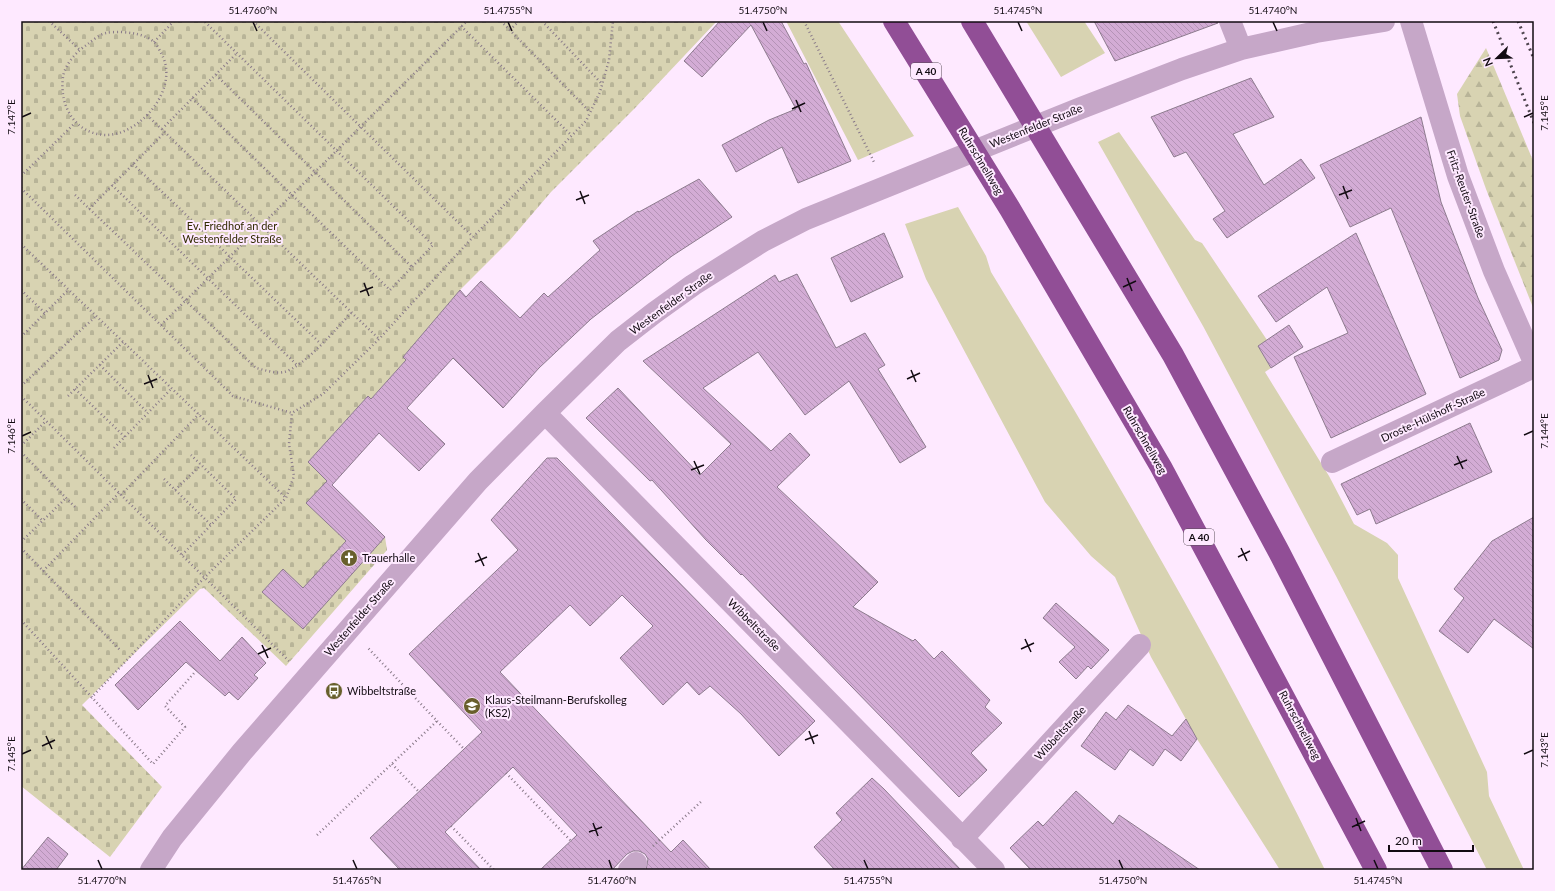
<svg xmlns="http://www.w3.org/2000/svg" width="1555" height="891" font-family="Lato,sans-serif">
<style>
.green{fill:#d8d3b2}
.forest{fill:url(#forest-firs)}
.cemetery{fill:url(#cemetery-stones)}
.building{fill:url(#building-back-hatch);stroke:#8d7b8e}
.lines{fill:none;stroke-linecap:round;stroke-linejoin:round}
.path{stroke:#897a89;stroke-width:2.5;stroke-dasharray:1 3;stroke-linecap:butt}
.minor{stroke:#c6a7c8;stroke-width:22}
.highway{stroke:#914e96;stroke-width:22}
.rail{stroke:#4d434d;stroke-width:3;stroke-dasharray:2 4;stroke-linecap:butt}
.ticks{fill:none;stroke:#120b12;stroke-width:1.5}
.labels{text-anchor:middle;stroke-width:4;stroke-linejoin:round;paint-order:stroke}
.shield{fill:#fee9ff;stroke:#594e59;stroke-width:1}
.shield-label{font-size:10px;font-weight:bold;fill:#120b12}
.street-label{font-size:11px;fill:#120b12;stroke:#fee9ff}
.park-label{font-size:11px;fill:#312a00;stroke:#fee9ff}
.poi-label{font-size:11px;fill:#120b12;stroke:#fee9ff;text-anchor:start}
.neatline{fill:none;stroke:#120b12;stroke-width:1.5}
.ticks-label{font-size:10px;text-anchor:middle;fill:#120b12}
</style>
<defs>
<pattern id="forest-firs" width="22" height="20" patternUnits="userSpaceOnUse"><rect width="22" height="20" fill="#d8d3b2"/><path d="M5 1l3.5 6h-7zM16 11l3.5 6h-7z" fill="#b8b498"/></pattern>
<pattern id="cemetery-stones" width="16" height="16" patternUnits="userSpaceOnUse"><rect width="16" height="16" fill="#d8d3b2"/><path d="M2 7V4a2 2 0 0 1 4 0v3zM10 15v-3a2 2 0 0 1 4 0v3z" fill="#b8b498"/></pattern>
<pattern id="building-back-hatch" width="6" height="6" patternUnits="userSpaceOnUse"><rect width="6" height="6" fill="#d3acd5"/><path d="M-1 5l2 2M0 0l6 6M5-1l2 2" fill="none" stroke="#b493b6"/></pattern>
</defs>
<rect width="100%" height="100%" fill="#fee9ff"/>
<path class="green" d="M786 21H838L914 136 858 160Z
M1026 21H1084L1105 53 1061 77Z
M1119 132 1195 240 1202 243 1267 340 1258 346 1271 368 1265 372 1329 476 1354 524 1387 543 1398 555V578L1487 772 1489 796 1524 870H1487L1336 576 1203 326 1098 142Z
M958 207 986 256 991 272C1110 467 1225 665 1325 870H1280L1197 739 1151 657 1115 577 1091 556 1045 502 926 279 905 224Z"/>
<path class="forest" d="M1486 48 1534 163V310L1486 189 1460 116 1457 94Z"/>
<path class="cemetery" d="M21 21H717L635 108 551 192 510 240 460 290 403 357 406 360 371 399 368 396 308 462 385 537 387 550 286 666 204 588 200 589 82 705 162 787 110 857 21 786Z"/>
<path class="building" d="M720 21H781L804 64 806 63 851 161 798 183 782 147 736 172 722 145 769 120 796 109 751 25 702 77 684 61Z
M1094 21H1217L1218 23 1115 61Z
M1251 78 1274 117 1233 134 1264 185 1301 159 1315 178 1227 238 1213 219 1225 211 1186 152 1174 157 1151 117Z
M1421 117 1441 202 1478 298 1502 350 1499 360 1460 378 1391 208 1350 227 1320 165Z
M699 179 732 217 672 256 591 319 539 368 503 408 453 358 407 408 445 444 419 471 379 433 332 485 385 537 303 629 262 592 283 569 303 588 346 541 306 503 327 481 308 462 368 396 371 399 406 360 403 357 460 290 466 297 481 281 520 318 544 293 548 297 600 250 593 241 638 211 639 212Z
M884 233 903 277 851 302 831 258Z
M1356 233 1426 394 1331 438 1294 357 1348 333 1327 287 1276 322 1258 296Z
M797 274 836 348 865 333 885 365 878 369 926 447 900 463 849 381 805 415 758 352 703 388 771 451 790 433 810 455 777 487 878 582 853 607 913 641 915 639 934 659 942 651 990 700 985 707 1002 723 971 753 987 770 959 797 742 574 741 575 706 540 652 480 650 481 586 418 618 388 700 475 731 444 643 361 775 275 779 282Z
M1289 325 1303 347 1271 368 1258 346Z
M1470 423 1492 472 1376 524 1370 509 1357 515 1341 484Z
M547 458H557L815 721 779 756 741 714 710 686 699 695 687 682 663 705 620 658 653 626 622 595 590 626 570 605 500 672 671 852 683 840 711 870H646L648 859 645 854 639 851H633L627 854 612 870H540L577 835 513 767 445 832 481 870H400L370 838 482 732 409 654 518 550 491 520Z
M1534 517V649L1494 619 1468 653 1439 631 1464 598 1454 589 1492 541Z
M1056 603 1109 650 1091 669 1088 666 1076 679 1059 662 1075 647 1043 618Z
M180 621 220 661 242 637 266 663 254 675 258 678 238 700 229 692 225 696 186 662 138 710 115 685Z
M1128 705 1172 736 1186 719 1197 739 1181 761 1165 749 1153 766 1130 749 1115 770 1081 746 1106 712 1116 720Z
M872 778 884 789 961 870H835L814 847 842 820 836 813Z
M1076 791 1113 824 1119 815 1200 870H1031L1010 848 1038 821 1043 826Z
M48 837 68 854 56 870H21Z"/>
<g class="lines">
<path class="path" d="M49 21 79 49
M253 21 473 237
M501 21 590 112
M542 21 602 84
M804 21 875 164
M461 26 571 135
M510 30 519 21
M121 32C133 33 143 34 153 41 156 43 159 49 161 53 181 87 141 135 106 135 75 134 59 106 63 77 65 64 77 51 88 44 93 40 100 34 106 33 110 32 116 32 121 32Z
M154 42 174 21
M216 75 412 267
M192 98 390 290 433 245 204 21
M147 115 379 339
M162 129 237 53
M133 164 321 344
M21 176 75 123
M112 185 298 366
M21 188 233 396 292 413 323 394 379 339 473 237 586 121 600 92 609 60 613 21
M75 195 256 368C265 370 275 374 284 372 304 367 336 329 351 313
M89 209 165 132
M21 244 286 498
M21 290 45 313
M161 325 467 21
M21 337 69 289
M100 365 148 413
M21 386 96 316
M75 389 125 437
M21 396 289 661
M68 396 123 342
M21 446 46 421
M114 448 172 388
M21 452 75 507
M164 479 211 525
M175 490 201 465
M121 495 199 414
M21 499 43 521
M21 542 66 498
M21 548 121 651
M182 555 236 499 191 455
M43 571 119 493
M21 620 153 764 185 727 165 706 195 672
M91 698 205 577 286 498 294 476 289 444 292 413
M437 721 464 749
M392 764 419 792
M506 773 571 841
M451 826 494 870
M317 835 437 721 368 648
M653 846 703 800"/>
<path class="minor" d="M1230 21 1241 49
M1411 21 1458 176 1494 271 1534 362
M545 413 994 870
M1332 462 1534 367
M962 839 1140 645
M151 870 172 838 242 752 478 481 545 413 618 341 654 313 693 285 763 241 806 219 1081 108 1182 69 1241 49 1316 32 1384 21
M629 870 636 863"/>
<path class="highway" d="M894 21 1010 209 1161 467 1376 870
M972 21 1173 355 1279 552 1442 870"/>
<path class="rail" d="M1493 21 1534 123
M1518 21 1534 59"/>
</g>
<path class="ticks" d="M253 22 257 31M508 22 512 31M763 22 767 31M1018 22 1022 31M1273 22 1277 31M796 100 801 112M792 109 805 103M22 117 31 113M1524 117 1533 113M1343 186 1348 199M580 191 585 204M1339 195 1352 190M576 200 589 195M1127 278 1132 291M364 283 369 296M1123 287 1136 281M360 292 373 287M911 370 916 382M148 375 153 388M907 379 920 373M144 384 157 379M1524 435 1533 431M22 436 31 432M1457 456 1463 469M694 461 700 474M1454 465 1467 460M691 470 704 465M1241 548 1247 561M478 553 484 566M1238 557 1250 551M475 562 487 557M1025 639 1031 652M262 645 268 658M1021 649 1034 643M258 654 271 648M809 731 814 744M46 736 52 749M805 740 818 735M42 746 55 740M22 754 31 750M1524 754 1533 750M1356 818 1361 831M593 823 598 836M1352 827 1365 821M589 832 602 827M98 860 102 869M353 860 357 869M609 860 612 869M864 860 868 869M1119 860 1123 869M1374 860 1378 869"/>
<defs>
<g id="church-disc" transform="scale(0.9)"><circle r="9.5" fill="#685f2c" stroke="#fee9ff"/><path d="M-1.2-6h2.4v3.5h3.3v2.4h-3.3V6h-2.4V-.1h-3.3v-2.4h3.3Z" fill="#fff"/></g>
<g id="bus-disc" transform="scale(0.9)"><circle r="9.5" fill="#685f2c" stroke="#fee9ff"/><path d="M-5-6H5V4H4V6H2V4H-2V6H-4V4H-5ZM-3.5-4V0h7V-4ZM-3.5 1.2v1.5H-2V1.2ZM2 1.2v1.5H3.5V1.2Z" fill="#fff"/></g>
<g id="school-disc" transform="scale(0.9)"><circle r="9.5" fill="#685f2c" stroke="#fee9ff"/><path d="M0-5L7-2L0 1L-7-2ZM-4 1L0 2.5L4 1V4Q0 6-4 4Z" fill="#fff"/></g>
</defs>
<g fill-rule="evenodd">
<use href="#church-disc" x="349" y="558"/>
<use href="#bus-disc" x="334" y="691"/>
<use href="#school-disc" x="472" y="706"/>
</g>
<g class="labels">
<g class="shield">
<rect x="911" y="63" width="30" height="16" rx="3"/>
<rect x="1184" y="529" width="30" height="16" rx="3"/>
</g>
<g class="shield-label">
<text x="926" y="75">A 40</text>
<text x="1199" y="541">A 40</text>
</g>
<g class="street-label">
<text transform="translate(1036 126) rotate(-22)" y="4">Westenfelder Straße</text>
<text transform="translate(981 161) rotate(59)" y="4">Ruhrschnellweg</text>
<text transform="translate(1466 194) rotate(70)" y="4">Fritz-Reuter-Straße</text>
<text transform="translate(671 303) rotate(-36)" y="4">Westenfelder Straße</text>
<text transform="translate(1433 415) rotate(-25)" y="4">Droste-Hülshoff-Straße</text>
<text transform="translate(1145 440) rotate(60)" y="4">Ruhrschnellweg</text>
<text transform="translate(359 617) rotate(-49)" y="4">Westenfelder Straße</text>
<text transform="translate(754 625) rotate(45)" y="4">Wibbeltstraße</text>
<text transform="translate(1300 725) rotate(62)" y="4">Ruhrschnellweg</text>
<text transform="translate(1060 733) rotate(-47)" y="4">Wibbeltstraße</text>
</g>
<g class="park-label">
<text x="232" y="230">Ev. Friedhof an der<tspan x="232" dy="13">Westenfelder Straße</tspan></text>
</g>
<g class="poi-label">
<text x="362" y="562">Trauerhalle</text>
<text x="347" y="695">Wibbeltstraße</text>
<text x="485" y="704">Klaus-Steilmann-Berufskolleg<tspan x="485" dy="13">(KS2)</tspan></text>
</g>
</g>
<rect width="1555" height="891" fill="none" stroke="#fee9ff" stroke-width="44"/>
<g transform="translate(1497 58) rotate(247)" stroke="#fee9ff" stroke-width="3" paint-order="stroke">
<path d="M0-3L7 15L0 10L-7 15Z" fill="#120b12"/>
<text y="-6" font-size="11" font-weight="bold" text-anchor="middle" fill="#120b12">N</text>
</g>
<path d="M1389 845v6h84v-6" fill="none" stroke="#120b12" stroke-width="2"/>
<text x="1395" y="845" font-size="12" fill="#120b12" stroke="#fee9ff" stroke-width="3" paint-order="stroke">20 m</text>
<rect x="22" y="22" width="1511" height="847" class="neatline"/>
<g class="ticks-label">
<text x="253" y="14">51.4760°N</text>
<text x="508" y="14">51.4755°N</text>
<text x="763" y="14">51.4750°N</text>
<text x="1018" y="14">51.4745°N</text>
<text x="1273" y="14">51.4740°N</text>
<text transform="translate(1544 113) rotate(-90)" y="4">7.145°E</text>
<text transform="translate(11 117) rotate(-90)" y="4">7.147°E</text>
<text transform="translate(1544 431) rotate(-90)" y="4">7.144°E</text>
<text transform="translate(11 436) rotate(-90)" y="4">7.146°E</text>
<text transform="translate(1544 750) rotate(-90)" y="4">7.143°E</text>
<text transform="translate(11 754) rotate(-90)" y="4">7.145°E</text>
<text x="102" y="884">51.4770°N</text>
<text x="357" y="884">51.4765°N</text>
<text x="612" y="884">51.4760°N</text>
<text x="868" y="884">51.4755°N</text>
<text x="1123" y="884">51.4750°N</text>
<text x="1378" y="884">51.4745°N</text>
</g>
</svg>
